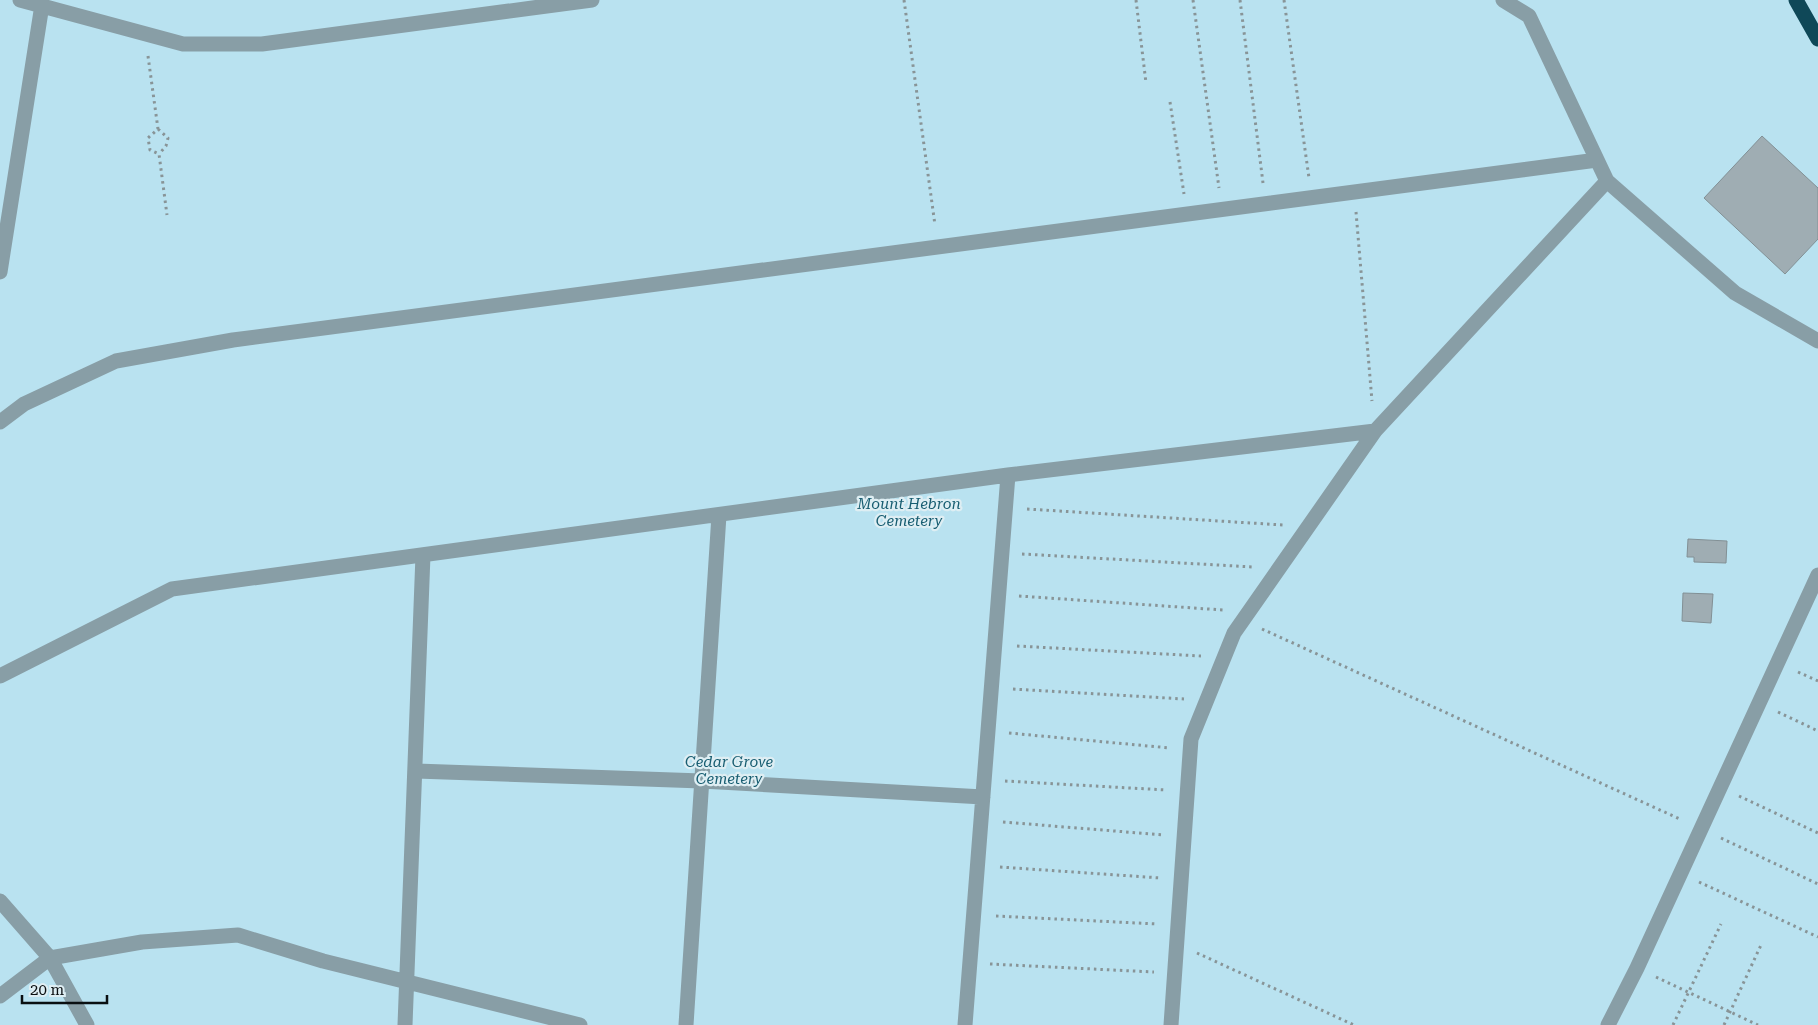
<svg xmlns="http://www.w3.org/2000/svg" width="1818" height="1025" font-family="'Roboto Serif',serif">
<style>
.green{fill:#b9e2f0}
.building{fill:#9fadb3;stroke:#829095}
.lines{fill:none;stroke-linecap:round;stroke-linejoin:round}
.path{stroke:#889497;stroke-width:3;stroke-dasharray:2.5 4;stroke-linecap:butt}
.minor{stroke:#889ea6;stroke-width:15}
.highway{stroke:#0f4858;stroke-width:15}
.labels{text-anchor:middle;stroke-width:4.5;stroke-linejoin:round;paint-order:stroke}
.park-label{font-size:15px;font-style:italic;fill:#175d71;stroke:#deeef3}
</style>
<rect width="100%" height="100%" fill="#deeef3"/>
<path class="green" d="M0 0H1818V1025H0Z"/>
<path class="building" d="M1762 136 1818 188V239L1785 274 1704 198Z
M1688 539 1727 541 1726 563 1694 562V557H1687Z
M1683 593 1713 594 1711 623 1682 621Z"/>
<g class="lines">
<path class="path" d="M904 0 935 225
M1136 0 1146 83
M1193 0 1219 188
M1240 0 1263 183
M1284 0 1309 178
M148 56 158 129 148 138 150 150 159 154 167 215
M1170 102 1184 194
M158 129 168 138 166 146 159 154
M1356 212 1372 401
M1027 509 1283 525
M1022 554 1253 567
M1019 596 1223 610
M1262 629 1682 820
M1017 646 1201 656
M1798 672 1818 681
M1013 689 1184 699
M1778 712 1818 731
M1009 733 1170 748
M1005 781 1166 790
M1739 796 1818 833
M1003 822 1164 835
M1721 838 1818 884
M1000 867 1161 878
M1699 882 1818 937
M996 916 1157 924
M1197 953 1354 1025
M990 964 1154 972
M1656 977 1758 1025
M1673 1025 1721 924
M1724 1025 1761 945"/>
<path class="minor" d="M20 0 183 44H262L592 0
M1503 0 1529 16 1607 181 1735 293 1818 341
M0 272 42 5
M0 422 24 404 116 361 233 340 1597 160
M0 676 172 589 1008 475 1375 431
M416 771 702 781 983 797
M0 901 50 958 87 1025
M0 996 50 958 142 942 238 935 323 961 580 1025
M405 1025 423 555
M686 1025 719 515
M965 1025 1008 475
M1171 1025 1191 739 1234 633 1375 431 1607 181
M1608 1025 1637 968 1818 575"/>
<path class="highway" d="M1796 0 1818 39"/>
</g>
<g class="labels">
<g class="park-label">
<text x="909" y="509">Mount Hebron<tspan x="909" dy="17">Cemetery</tspan></text>
<text x="729" y="767">Cedar Grove<tspan x="729" dy="17">Cemetery</tspan></text>
</g>
</g>
<path d="M22 995v8h85v-8" fill="none" stroke="#0a0f11" stroke-width="2.5"/>
<text x="30" y="995" font-size="15" fill="#0a0f11" stroke="#deeef3" stroke-width="4" paint-order="stroke">20 m</text>
</svg>
